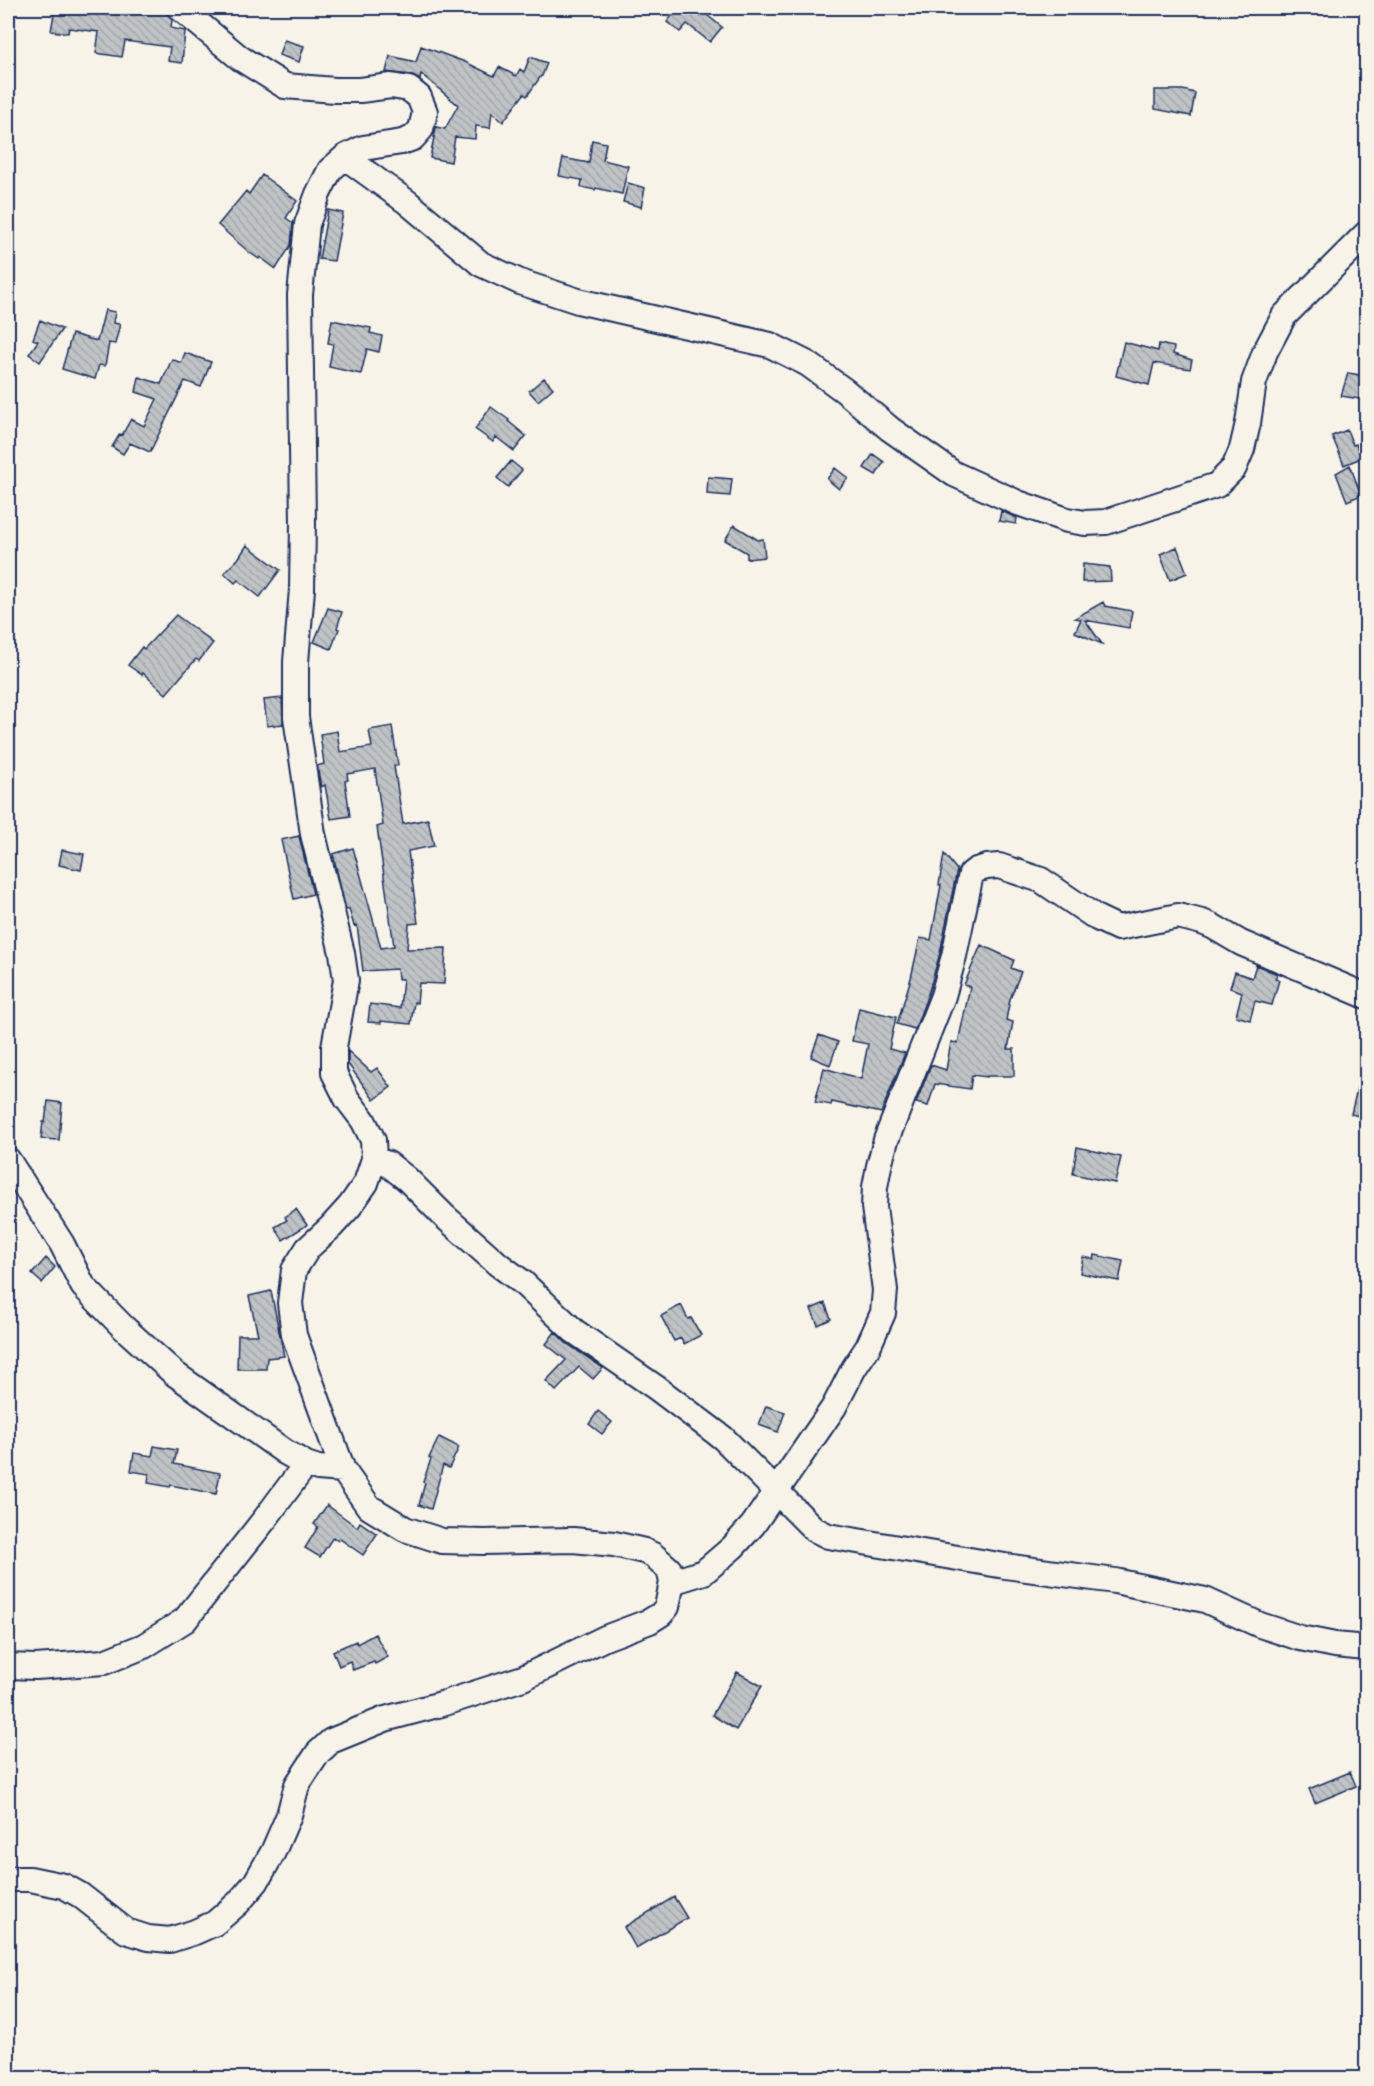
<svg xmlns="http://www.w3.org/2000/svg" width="1374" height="2086" font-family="Itim,sans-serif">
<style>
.building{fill:url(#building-back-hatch);stroke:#1b2f5e;stroke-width:1.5}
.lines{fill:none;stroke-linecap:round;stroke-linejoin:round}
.minor-casing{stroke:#1b2f5e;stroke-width:28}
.minor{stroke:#f7f3e8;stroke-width:24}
</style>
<defs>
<pattern id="building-back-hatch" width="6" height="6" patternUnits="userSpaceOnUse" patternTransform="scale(1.5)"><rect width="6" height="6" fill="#c0c3c5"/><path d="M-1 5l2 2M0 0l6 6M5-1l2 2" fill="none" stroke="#a4a8ac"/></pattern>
</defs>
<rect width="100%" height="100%" fill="#f7f3e8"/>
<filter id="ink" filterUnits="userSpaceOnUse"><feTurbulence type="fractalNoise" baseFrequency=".0167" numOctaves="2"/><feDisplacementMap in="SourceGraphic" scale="12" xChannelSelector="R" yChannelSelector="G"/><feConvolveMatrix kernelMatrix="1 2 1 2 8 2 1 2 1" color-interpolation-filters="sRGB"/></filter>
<g filter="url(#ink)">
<path class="building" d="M55 8H102L101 12 127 16 129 8H166L167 13 172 20 171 28 185 31 182 63 168 61 170 47 125 41 122 57 96 53 99 32 69 28 68 33 51 31Z
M678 8H698L722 27 710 42 687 24 680 32 667 22Z
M284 40 304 46 299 62 279 55Z
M421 46 465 62 494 76 499 67 516 76 520 69 524 72 530 57 547 63 542 76H541L527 96 524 94 503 122 492 112 490 128 476 126 475 139 455 137 451 162 430 158 436 127 445 129 458 105 421 74 420 80 411 75 386 72 390 56 416 62Z
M1155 90H1183L1195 93 1191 116 1155 109Z
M592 140 606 143 603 160 628 166 622 194 596 188 595 190 581 187 582 180 559 176 563 158 589 163Z
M262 175 297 201 286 218 293 223 291 245 276 269 260 257 259 259 250 253 218 225 246 191 249 194Z
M628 183 645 188 641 207 623 202Z
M328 210 343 213 334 261 319 259Z
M105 310 115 312 113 323 120 324 115 344 109 343 105 366 99 365 95 379 62 369 72 334 97 341Z
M40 320 62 329 40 362 29 354 38 341 33 339Z
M332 320 371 328 370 333 382 336 379 352 367 349 361 374 329 367 333 344 328 343Z
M1124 342 1158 351 1159 344 1174 347 1173 354 1192 360 1190 369 1154 363 1149 385 1116 376Z
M185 353 211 362 201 387 185 381 150 452 130 443 123 454 112 447 120 434 122 435 131 419 144 426 157 399 136 392 139 377 161 384 172 359 181 363Z
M1348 373 1366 376V400L1341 396Z
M544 378 553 388 538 401 529 391Z
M491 407 509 420 508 421 526 436 514 451 496 437 493 442 475 429Z
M1347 430 1353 445 1356 444 1361 458 1344 465 1332 436Z
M873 454 884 462 876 475 864 468Z
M511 461 522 470 508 487 497 478Z
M1350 465 1361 495 1347 501 1336 473Z
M835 468 848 478 839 489 827 479Z
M708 477 732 479 730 496 707 494Z
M1001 511 1017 518 1016 524 999 521Z
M734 525 758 540 763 539 765 557 747 559V553L725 540Z
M247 545 280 570 260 597 238 580 235 583 224 573 238 559Z
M1177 547 1187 573 1170 580 1160 554Z
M1083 564 1110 567 1111 581 1082 582Z
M1103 602 1105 606 1132 611 1129 628 1085 620 1102 644 1075 632 1081 619 1075 618Z
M328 608 342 612 337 628 339 629 331 649 314 642Z
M176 615 213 643 199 661 196 659 166 694 143 673 142 675 128 665 142 647 144 649Z
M282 698 283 724 267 726 264 700Z
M392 726 398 765 394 766 403 824 428 819 434 846 408 851 418 923 409 924 407 949 446 948 444 984 419 983 417 1003 414 1002 411 1024 381 1021V1023L368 1022 370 1004 400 1008 403 979H398L397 969 363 971 357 925 354 926 349 909 346 910 333 854 353 848 381 948 394 946 377 827 383 825 375 769 347 774 348 780 345 781 350 816 331 819 325 785 321 787 317 766 324 764 320 734 337 731 340 752 372 747 369 730Z
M299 836 313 894 294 899 281 840Z
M62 850 84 854 81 870 59 865Z
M944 854 957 870 940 953 929 991 915 1029 897 1024 911 978 920 938 931 940 941 885H939Z
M981 945 1014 960 1011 968 1021 972 1010 999 1006 1020 1013 1022 1008 1049H1014V1076H987V1077L972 1075 970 1089 935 1084 928 1106 916 1103 931 1065 946 1070 951 1042 958 1043 970 987 964 985Z
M1256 965 1277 974 1275 979 1279 980 1272 1005 1255 1001 1250 1020 1236 1016 1242 992 1230 988 1235 972 1252 978Z
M859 1008 896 1017 889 1049 905 1053 881 1113 832 1102 831 1105 815 1102 824 1068 861 1079 868 1044 852 1041Z
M819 1035 838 1042 830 1065 811 1057Z
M348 1051 371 1072 377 1068 391 1087 374 1100 348 1064Z
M1361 1073 1366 1074V1118L1351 1114Z
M48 1101 62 1103 59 1140 41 1139 43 1122H45Z
M1077 1147 1121 1157 1115 1183 1073 1174Z
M296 1209 307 1225 283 1240 275 1227 287 1220 285 1217Z
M1095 1255 1123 1261 1119 1281 1080 1273 1083 1257 1094 1259Z
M46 1258 55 1267 42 1283 32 1274Z
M271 1291 284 1356 267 1358 266 1369H237L238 1335H258L249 1296Z
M825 1303 831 1319 818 1325 811 1309Z
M681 1305 688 1319 691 1318 701 1335 684 1344 681 1338 674 1341 661 1316Z
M555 1332 566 1343 603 1368 593 1379 579 1367 556 1391 546 1381 566 1360 546 1344Z
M766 1406 785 1412 778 1432 759 1425Z
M598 1411 612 1422 602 1434 589 1424Z
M439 1437 459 1447 449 1468 443 1465 431 1509 419 1505 425 1483 423 1482 431 1459 429 1458Z
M154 1446 177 1450 174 1464 220 1473 216 1494 171 1485 170 1487 148 1483 149 1474 131 1471 134 1453 152 1456Z
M327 1505 357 1527 360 1522 377 1534 363 1555 340 1539 338 1541 333 1537 320 1557 305 1548 318 1527 314 1524Z
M375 1634 388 1657 375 1664 374 1662 353 1670 350 1661 339 1666 333 1651 356 1641 357 1644Z
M737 1672 762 1686 736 1730 712 1715Z
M1350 1772 1356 1786 1315 1803 1309 1789Z
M674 1897 687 1918 636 1948 624 1927Z"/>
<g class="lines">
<g class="minor-casing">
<path id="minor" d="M345 157 407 202 481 264 520 282 578 301 770 345 808 364 845 391 890 429 954 474 1018 503 1067 520 1085 523 1106 522 1217 485 1234 468 1242 449 1248 423 1254 382 1265 352 1284 316 1366 234
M374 1159 388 1164 407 1179 444 1216 498 1264 522 1282 574 1331 658 1389 723 1438 814 1529 828 1536 1005 1566 1115 1581 1205 1600 1260 1625 1300 1638 1335 1645 1366 1648
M8 1160 62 1244 83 1286 123 1327 175 1374 285 1452 306 1464 318 1468 343 1470
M672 1582 704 1572 733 1547 753 1525 834 1407 854 1368 868 1347 883 1313 885 1290 874 1207 875 1187 879 1166 886 1140 943 996 954 956 971 874 976 870 987 867 999 866 1041 880 1097 918 1118 928 1178 916 1202 922 1212 926 1241 943 1366 996
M8 1666 36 1667 104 1662 144 1646 185 1620 265 1519 306 1464
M8 1879H30L64 1886 80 1895 126 1931 148 1938 170 1940 195 1932 215 1923 238 1903 256 1882 273 1852 289 1815 297 1785 318 1753 331 1741 385 1719 445 1703 523 1678 605 1638 650 1621 661 1614 667 1607 672 1582 669 1569 653 1555 644 1551 614 1544 573 1540 484 1542 442 1541 405 1529 369 1507 343 1470 294 1335 290 1303 294 1270 308 1248 331 1227 350 1206 366 1183 374 1159 373 1140 363 1120 347 1099 334 1073V1047L346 980 342 953 313 834 296 717V662L302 589 303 523 300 295 307 224 318 194 330 170 345 157 363 148 402 142 413 138 421 129 425 112 419 97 409 89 391 86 360 90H335L285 86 240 58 180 8"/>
</g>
<use href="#minor" class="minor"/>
</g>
</g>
<rect width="1374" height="2086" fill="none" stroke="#f7f3e8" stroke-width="30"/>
<rect x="15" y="15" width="1344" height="2056" fill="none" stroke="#1b2f5e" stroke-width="2" filter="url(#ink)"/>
</svg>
